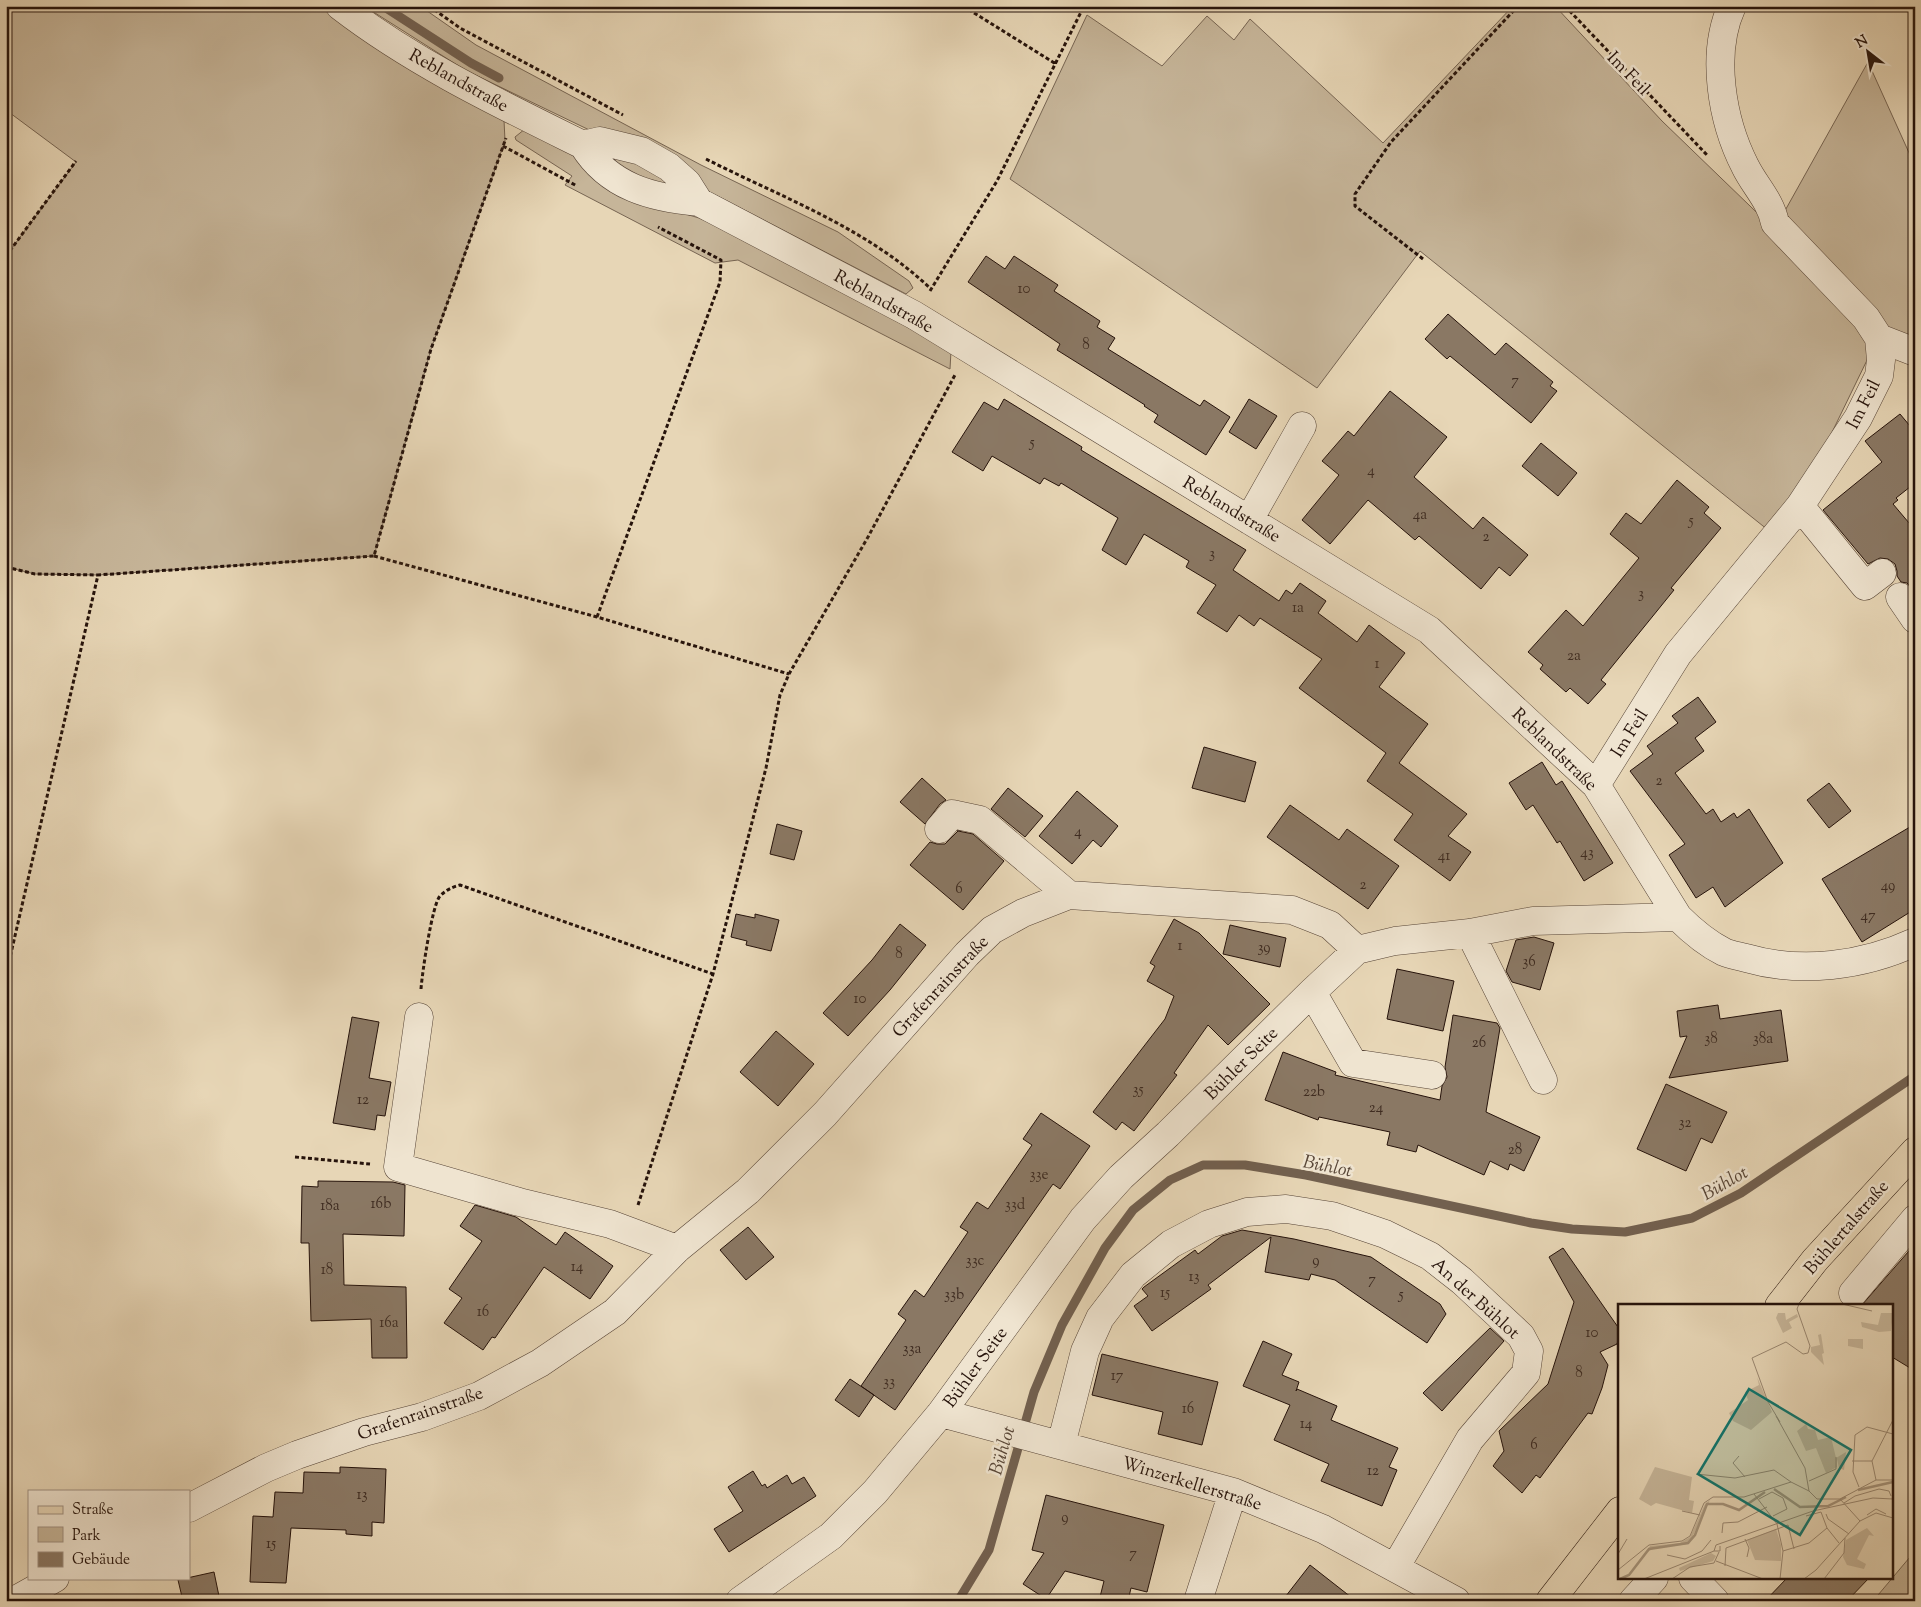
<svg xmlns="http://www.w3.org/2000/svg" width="1921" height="1607" font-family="'Sorts Mill Goudy',serif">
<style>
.green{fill:#c6b599;stroke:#766452}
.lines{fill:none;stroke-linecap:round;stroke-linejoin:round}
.stream{stroke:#72604f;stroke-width:9}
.building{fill:#8a7864;stroke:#26130b}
.minor-casing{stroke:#564436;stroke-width:29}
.major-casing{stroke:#26130b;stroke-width:29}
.path{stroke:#26130b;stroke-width:3;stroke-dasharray:4 2.5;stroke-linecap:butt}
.minor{stroke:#efe4d0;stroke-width:28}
.major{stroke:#e7d6b6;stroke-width:28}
.labels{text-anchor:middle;stroke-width:5;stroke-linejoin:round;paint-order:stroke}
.number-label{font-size:15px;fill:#3f2c21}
.street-label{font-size:18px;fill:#26130b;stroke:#efe4d0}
.water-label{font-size:19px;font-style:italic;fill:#594738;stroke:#efe4d0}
.inset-river{fill:none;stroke:#a5947c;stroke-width:2.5}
.inset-road{fill:none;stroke:#9a8872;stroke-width:1}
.view{fill:#0f766e;fill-opacity:0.15;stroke:#0f766e;stroke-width:2.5}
.inset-edge{fill:none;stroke:#26130b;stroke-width:2.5}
</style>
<rect width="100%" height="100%" fill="#e7d6b6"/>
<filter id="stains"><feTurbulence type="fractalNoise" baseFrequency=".004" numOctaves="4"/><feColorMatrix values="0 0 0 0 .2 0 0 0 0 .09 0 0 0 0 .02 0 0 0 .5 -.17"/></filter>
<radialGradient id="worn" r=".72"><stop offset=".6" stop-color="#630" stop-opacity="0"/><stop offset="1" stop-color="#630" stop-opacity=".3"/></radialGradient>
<path class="green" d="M6 6H319L358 36 447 91 504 120 505 141 431 349 374 556 98 575 35 574 6 567V256L76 162 6 110Z
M364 6H420L476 45 701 165 838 232 909 281 913 288 906 294 608 139 465 70Z
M1513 6H1555L1662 121 1779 234 1868 335 1870 354 1820 457 1768 530 1420 251 1317 388 1010 179 1087 15 1162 66 1207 16 1234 40 1250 19 1383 143Z
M1868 62 1915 166V347L1901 341 1782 216Z
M525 129 568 152 608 183 649 203 699 218 765 249 951 351 950 369 738 260 715 263 565 185 572 176 516 140 515 137Z
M601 150 627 156 681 190 637 184Z
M1915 1551V1601H1873Z"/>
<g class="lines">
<path class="stream" d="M383 6 471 63 499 78
M958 1601 989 1550 1034 1392 1062 1325 1105 1248 1133 1210 1170 1180 1203 1165H1245L1306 1175 1531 1223 1572 1229 1625 1232 1692 1218 1741 1193 1915 1076"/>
</g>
<path class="building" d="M986 256 1005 269 1014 256 1058 285 1054 291 1100 321 1097 327 1115 338 1108 349 1200 406 1204 400 1230 417 1206 455 1154 422 1158 415 1144 406 1145 405 1057 350 1060 344 968 282Z
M1448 314 1495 355 1506 343 1553 382 1550 386 1557 391 1531 423 1450 356 1447 359 1425 339Z
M1390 391 1447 437 1414 477 1473 529 1483 517 1528 555 1510 576 1499 567 1481 589 1419 536 1415 540 1368 500 1330 544 1302 520 1339 475 1322 461 1348 431 1354 436Z
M1004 399 1082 447 1081 450 1246 550 1233 570 1279 601 1286 590 1292 594 1300 583 1326 601 1318 613 1357 642 1369 625 1405 653 1379 687 1428 724 1399 763 1467 814 1448 836 1471 852 1450 881 1394 840 1413 814 1367 781 1386 753 1299 688 1322 659 1260 618 1254 626 1239 615 1227 632 1197 613 1216 585 1186 567 1189 561 1144 534 1126 565 1102 550 1118 518 1061 483 1059 486 1044 478 1040 484 992 456 983 471 952 452 984 402 998 410Z
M1249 399 1277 416 1256 449 1229 432Z
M1900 414 1915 432V483L1896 498 1898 500 1893 504 1915 530V591L1907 583 1901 582 1897 576V571L1895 564 1888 559 1880 558 1868 564 1823 510 1882 462 1865 441Z
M1541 443 1577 473 1558 496 1522 466Z
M1677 480 1709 507 1704 513 1721 528 1671 588 1674 590 1601 680 1606 684 1588 704 1570 688 1566 692 1540 669 1543 665 1528 652 1566 610 1583 626 1639 558 1610 534 1626 513 1641 524Z
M1698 697 1716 722 1695 738 1704 751 1675 773 1706 814 1713 809 1721 822 1734 813 1737 818 1749 809 1783 863 1725 907 1713 887 1696 898 1669 855 1685 844 1630 771 1653 754 1647 746 1678 723 1672 716Z
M1204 747 1256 762 1245 802 1192 788Z
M1542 762 1556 785 1562 781 1613 863 1584 881 1560 841 1557 843 1533 805 1526 810 1509 783Z
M922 778 946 800 940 804 925 824 900 802Z
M1829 783 1851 811 1829 828 1807 800Z
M1008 788 1043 816 1025 837 991 809Z
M1077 791 1118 826 1101 847 1093 840 1072 864 1039 836Z
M1290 805 1339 840 1347 829 1399 866 1368 909 1267 837Z
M777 824 802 831 794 860 770 854Z
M1915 824V909L1862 942 1822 879Z
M958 831 973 834 1004 861 963 910 910 865 930 842 937 844H945Z
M736 914 755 918V914L779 920 771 951 746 945 747 941 731 937Z
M1174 919 1199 933 1270 1004 1228 1045 1208 1025 1174 1073 1177 1075 1134 1131 1122 1122 1116 1130 1093 1112 1165 1019 1174 996 1147 981 1155 966 1150 963Z
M900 924 926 945 890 990 848 1036 823 1013 872 960Z
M1230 925 1286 938 1280 967 1223 954Z
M1534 937 1554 943 1540 990 1512 982 1506 971 1516 940Z
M1397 969 1454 981 1443 1031 1387 1019Z
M1718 1005 1720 1019 1781 1010 1788 1061 1669 1078 1687 1036 1680 1037 1677 1011Z
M1453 1015 1497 1023 1500 1028 1486 1112 1540 1137 1524 1171 1510 1164 1508 1170 1490 1161 1484 1175 1418 1145 1416 1152 1387 1145 1390 1132 1319 1117 1318 1120 1265 1100 1283 1052 1336 1072 1335 1075 1440 1100 1442 1086 1447 1077 1445 1067Z
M352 1017 379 1022 369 1078 391 1082 385 1116 377 1115 375 1130 333 1123Z
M776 1031 814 1064 778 1106 740 1072Z
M1666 1084 1727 1112 1712 1143 1701 1138 1686 1171 1637 1149Z
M1041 1113 1090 1146 1060 1189 1053 1184 895 1410 861 1386 906 1320 898 1314 915 1290 924 1297 968 1232 960 1227 977 1202 988 1209 1032 1145 1023 1139Z
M318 1181 393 1182 405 1185 404 1236 343 1234 344 1285 406 1287 407 1358H372L371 1319 311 1321 309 1243H301L302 1186 318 1187Z
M475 1205 516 1217 556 1245 565 1232 613 1266 590 1299 544 1267 495 1338 492 1337 483 1350 444 1323 462 1298 449 1289 482 1241 460 1226Z
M748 1227 774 1257 746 1280 720 1250Z
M1242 1230 1294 1239 1371 1257 1440 1304 1446 1314 1427 1343 1335 1280 1311 1274 1309 1280 1265 1272 1271 1237 1208 1285 1211 1289 1152 1331 1134 1306 1148 1296 1142 1289 1144 1287 1195 1250 1198 1254 1222 1236Z
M1915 1244V1371L1892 1357V1306H1861Z
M1563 1248 1620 1330V1334L1617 1344 1600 1352 1608 1365 1602 1388 1592 1414 1588 1413 1540 1478 1536 1475 1522 1493 1493 1466 1504 1451 1499 1431 1548 1384 1574 1302 1549 1257Z
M1490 1328 1504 1341 1442 1411 1423 1393Z
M1263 1341 1292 1354 1282 1375 1299 1382 1296 1391 1297 1389 1337 1406 1331 1420 1398 1448 1389 1467 1397 1470 1382 1506 1321 1481 1329 1464 1274 1440 1290 1405 1243 1386Z
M1102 1354 1218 1382 1202 1445 1158 1434 1163 1412 1092 1395Z
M850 1379 874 1395 859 1417 835 1400Z
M340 1467 386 1469 384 1523 372 1522V1536L346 1534V1530L291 1528 286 1583 250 1582 253 1516 273 1517 275 1492 303 1493 304 1472 340 1473Z
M753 1471 762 1486 765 1484 767 1488 787 1475 792 1484 804 1477 816 1496 729 1552 714 1529 743 1511 728 1487Z
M1046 1495 1164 1525 1147 1592 1131 1588 1128 1601H1099L1104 1581 1065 1571 1046 1599 1023 1584 1044 1553 1032 1550Z
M1310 1565 1356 1601H1282Z
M214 1572 220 1601H183L178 1580Z
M1787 1578H1869L1847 1601H1765Z"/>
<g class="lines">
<g class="minor-casing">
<path id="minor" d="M340 6C414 63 500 104 583 145 609 187 652 198 699 202L914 315 1429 630 1596 785 1678 917C1692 931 1706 943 1724 952 1731 955 1739 956 1746 958 1801 974 1863 966 1915 942
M583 145 600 141 641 151 669 167 687 183 699 202
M1879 338 1915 352
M1800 506 1865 586 1882 573
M1249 520 1302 426
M1900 597 1915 619
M1596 785 1678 654 1800 506 1858 418 1879 376 1881 360 1879 338 1866 318 1775 223C1771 201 1754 185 1745 166 1722 121 1710 54 1732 6
M939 829 952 814 980 820 1069 895
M1470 933 1543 1080
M1312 992 1353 1063 1432 1075
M419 1017 398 1167 519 1202 610 1224 677 1249
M1853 1293 1915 1219
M941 1413 1233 1492 1323 1529 1456 1601
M1061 1445 1085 1351 1100 1318 1133 1275 1171 1244 1209 1224 1247 1212 1286 1209 1332 1216 1385 1234 1430 1256 1462 1281 1521 1336 1529 1351 1526 1373 1470 1439 1395 1568
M189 1508 266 1468 297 1455 364 1432 422 1417 479 1396 540 1363 615 1312 677 1249 748 1191 825 1114 967 954 992 930 1023 913 1069 895 1292 910 1330 925 1357 950
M1693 1578 1715 1601
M14 1601 55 1578
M740 1601 831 1536 875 1492 941 1413 1083 1219 1121 1177 1168 1134 1312 992 1357 950 1395 941 1470 933 1533 921 1678 917
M1198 1601 1233 1492
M1633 1601 1654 1578"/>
</g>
<g class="major-casing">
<path id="major" d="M1779 1306 1815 1260 1915 1151
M1550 1601 1620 1511"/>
</g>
<path class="path" d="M429 6 460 28 623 115
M963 6 1056 64
M1565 6 1707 155
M503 146 577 186
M706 159C783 198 867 228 931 289
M6 256 76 161
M1423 259 1355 206V194L1391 142 1518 6
M930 291 997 181 1084 6
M374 556 597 617 789 674
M6 567 35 574 98 575
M597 617 720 282 721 260 658 227
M6 975 98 575 374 556 431 349 506 138
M421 989C422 974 432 905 440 896 446 890 452 887 460 885L713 974
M295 1157 370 1164
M638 1205 713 974 766 768 780 695 789 674 868 537 956 373"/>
<use href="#minor" class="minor"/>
<use href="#major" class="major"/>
</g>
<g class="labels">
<g class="number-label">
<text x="1024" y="293">10</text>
<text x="1086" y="349">8</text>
<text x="1515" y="385">7</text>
<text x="1032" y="447">5</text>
<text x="1371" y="475">4</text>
<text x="1420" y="519">4a</text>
<text x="1691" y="525">5</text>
<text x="1486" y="541">2</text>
<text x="1212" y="558">3</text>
<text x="1641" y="598">3</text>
<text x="1298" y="612">1a</text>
<text x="1574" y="660">2a</text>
<text x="1377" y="668">1</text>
<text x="1659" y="785">2</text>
<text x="1078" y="836">4</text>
<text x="1587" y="857">43</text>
<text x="1444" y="860">41</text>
<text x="1363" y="889">2</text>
<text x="1888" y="890">49</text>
<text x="959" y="893">6</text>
<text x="1868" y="920">47</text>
<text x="1180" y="950">1</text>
<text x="1264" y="952">39</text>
<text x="899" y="958">8</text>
<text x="1529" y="966">36</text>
<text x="860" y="1003">10</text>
<text x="1711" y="1043">38</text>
<text x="1763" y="1043">38a</text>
<text x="1479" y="1047">26</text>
<text x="1138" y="1094">35</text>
<text x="1314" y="1096">22b</text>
<text x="363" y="1104">12</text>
<text x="1376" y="1112">24</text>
<text x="1685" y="1127">32</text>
<text x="1515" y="1154">28</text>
<text x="1039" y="1179">33e</text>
<text x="381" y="1208">16b</text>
<text x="1015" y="1209">33d</text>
<text x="330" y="1210">18a</text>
<text x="975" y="1265">33c</text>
<text x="1316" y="1265">9</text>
<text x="577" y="1271">14</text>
<text x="327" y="1274">18</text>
<text x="1194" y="1281">13</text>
<text x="1372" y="1284">7</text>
<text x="1165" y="1297">15</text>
<text x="954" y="1299">33b</text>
<text x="1401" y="1299">5</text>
<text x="483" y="1316">16</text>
<text x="389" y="1327">16a</text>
<text x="1592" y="1337">10</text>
<text x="912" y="1353">33a</text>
<text x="1579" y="1377">8</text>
<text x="1117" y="1380">17</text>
<text x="889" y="1386">33</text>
<text x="1188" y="1413">16</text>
<text x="1306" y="1428">14</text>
<text x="1534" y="1449">6</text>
<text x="1373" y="1475">12</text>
<text x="362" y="1499">13</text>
<text x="1065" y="1522">9</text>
<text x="271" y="1548">15</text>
<text x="1133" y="1558">7</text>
</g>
<g class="street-label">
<text transform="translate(1629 73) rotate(46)" y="6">Im Feil</text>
<text transform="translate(459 80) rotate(29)" y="6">Reblandstraße</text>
<text transform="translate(884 301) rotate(29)" y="6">Reblandstraße</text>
<text transform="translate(1863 404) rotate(-63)" y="6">Im Feil</text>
<text transform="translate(1232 509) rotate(31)" y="6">Reblandstraße</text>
<text transform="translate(1629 733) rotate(-58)" y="6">Im Feil</text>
<text transform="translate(1555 749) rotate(44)" y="6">Reblandstraße</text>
<text transform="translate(940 986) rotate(-47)" y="6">Grafenrainstraße</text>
<text transform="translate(1241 1063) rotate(-45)" y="6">Bühler Seite</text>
<text transform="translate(1846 1227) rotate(-49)" y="6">Bühlertalstraße</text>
<text transform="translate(1476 1298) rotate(42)" y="6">An der Bühlot</text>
<text transform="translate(975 1367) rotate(-54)" y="6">Bühler Seite</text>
<text transform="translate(420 1413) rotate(-19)" y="6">Grafenrainstraße</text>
<text transform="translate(1192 1483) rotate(17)" y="6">Winzerkellerstraße</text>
</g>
<g class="water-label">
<text transform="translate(1328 1165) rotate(11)" y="7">Bühlot</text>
<text transform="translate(1724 1182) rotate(-30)" y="7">Bühlot</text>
<text transform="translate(1001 1450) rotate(-74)" y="7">Bühlot</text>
</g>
</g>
<g transform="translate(1618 1304)">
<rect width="275" height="275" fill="#e7d6b6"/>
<path d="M160 9H167L168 16 179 10 180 13 171 18 174 24 165 29 158 14ZM263 9H275L273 27 261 28 244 23 243 18 260 21ZM203 30 206 49 204 50 206 61 193 48V43L202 41 200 31ZM230 35H245V45L230 42ZM139 73 154 108 133 126 115 117 111 109 130 96 127 88 141 81ZM188 120 190 125 197 126 200 136 213 133 218 154 228 148 226 166 221 164 219 155V163L208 169 198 144 188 147 179 127ZM37 163 74 173 71 196 76 197 74 209 38 199 33 202 21 195ZM92 196 71 240 39 243 29 248 32 242 62 239 72 233 87 200ZM249 224 256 232 251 231 239 255 248 260 246 265 229 261 225 253 228 236ZM158 225 163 241V257L137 256 129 236ZM93 249 98 252 95 257 62 267 61 264Z" fill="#c6b599"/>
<path class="inset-river" d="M156 185 182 203 210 202 228 193M240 186 275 178M2 275 11 271 31 245 70 239 77 231 89 200H105L121 206 147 188"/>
<path class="inset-road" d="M224 0 254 7M158 112 187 164 191 187M162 118 150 98 134 54 168 38 185 50 190 49 192 42 179 5 181 0M121 152 115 159 127 173M234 157H254M78 170 117 174 156 166 173 178M258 176 254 157 275 116M191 177 218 165V153M241 183 235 168 237 131 249 123 275 130M136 190 159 220 165 247 162 275M141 195 154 188 165 194 169 205 155 212M222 195 258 176H275M226 199 237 192 261 185 271 187 273 192M64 207 82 211M208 210 210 215 231 230M249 211 258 205 268 210M188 212 203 208 209 224 221 239M104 229 105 219 120 218 149 203M127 235 131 244 129 253M102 242V247H96L98 241 195 207 255 194 275 195M165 247 191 239 209 224M0 250 9 235M49 251 67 255 84 247 93 236M98 257 145 275M107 262 108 244 170 221 176 245M0 266 31 241 64 237 72 232 86 199 95 193H126L173 178 191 187 199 195H222L242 217M26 275 96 247M54 275 72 263 96 259 101 248M186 275 198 266 242 217 258 209 275 214M206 275 226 249 227 234"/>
<path class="view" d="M131 85 233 146 182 231 80 170Z"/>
<rect width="275" height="275" class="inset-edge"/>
</g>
<rect width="1921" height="1607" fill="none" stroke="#e7d6b6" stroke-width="25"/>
<rect x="8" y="8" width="1906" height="1592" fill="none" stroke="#26130b" stroke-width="2.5"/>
<rect x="12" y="12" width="1896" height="1582" fill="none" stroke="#26130b"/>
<rect x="28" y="1490" width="162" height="90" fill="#efe4d0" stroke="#9f9081"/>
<rect x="38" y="1506" width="25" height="8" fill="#e7d6b6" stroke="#9f9081"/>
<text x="72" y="1514" font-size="15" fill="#26130b">Straße</text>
<rect x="38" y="1527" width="25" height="15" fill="#c6b599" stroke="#9f9081"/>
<text x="72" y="1540" font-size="15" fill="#26130b">Park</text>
<rect x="38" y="1552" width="25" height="15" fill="#8a7864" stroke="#9f9081"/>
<text x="72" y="1564" font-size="15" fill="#26130b">Gebäude</text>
<g transform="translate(1868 52) rotate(329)" stroke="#efe4d0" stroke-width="4" paint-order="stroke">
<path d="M0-4L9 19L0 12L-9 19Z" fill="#26130b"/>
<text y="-8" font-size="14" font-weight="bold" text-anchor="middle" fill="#26130b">N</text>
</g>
<rect width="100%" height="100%" filter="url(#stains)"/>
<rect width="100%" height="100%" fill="url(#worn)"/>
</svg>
